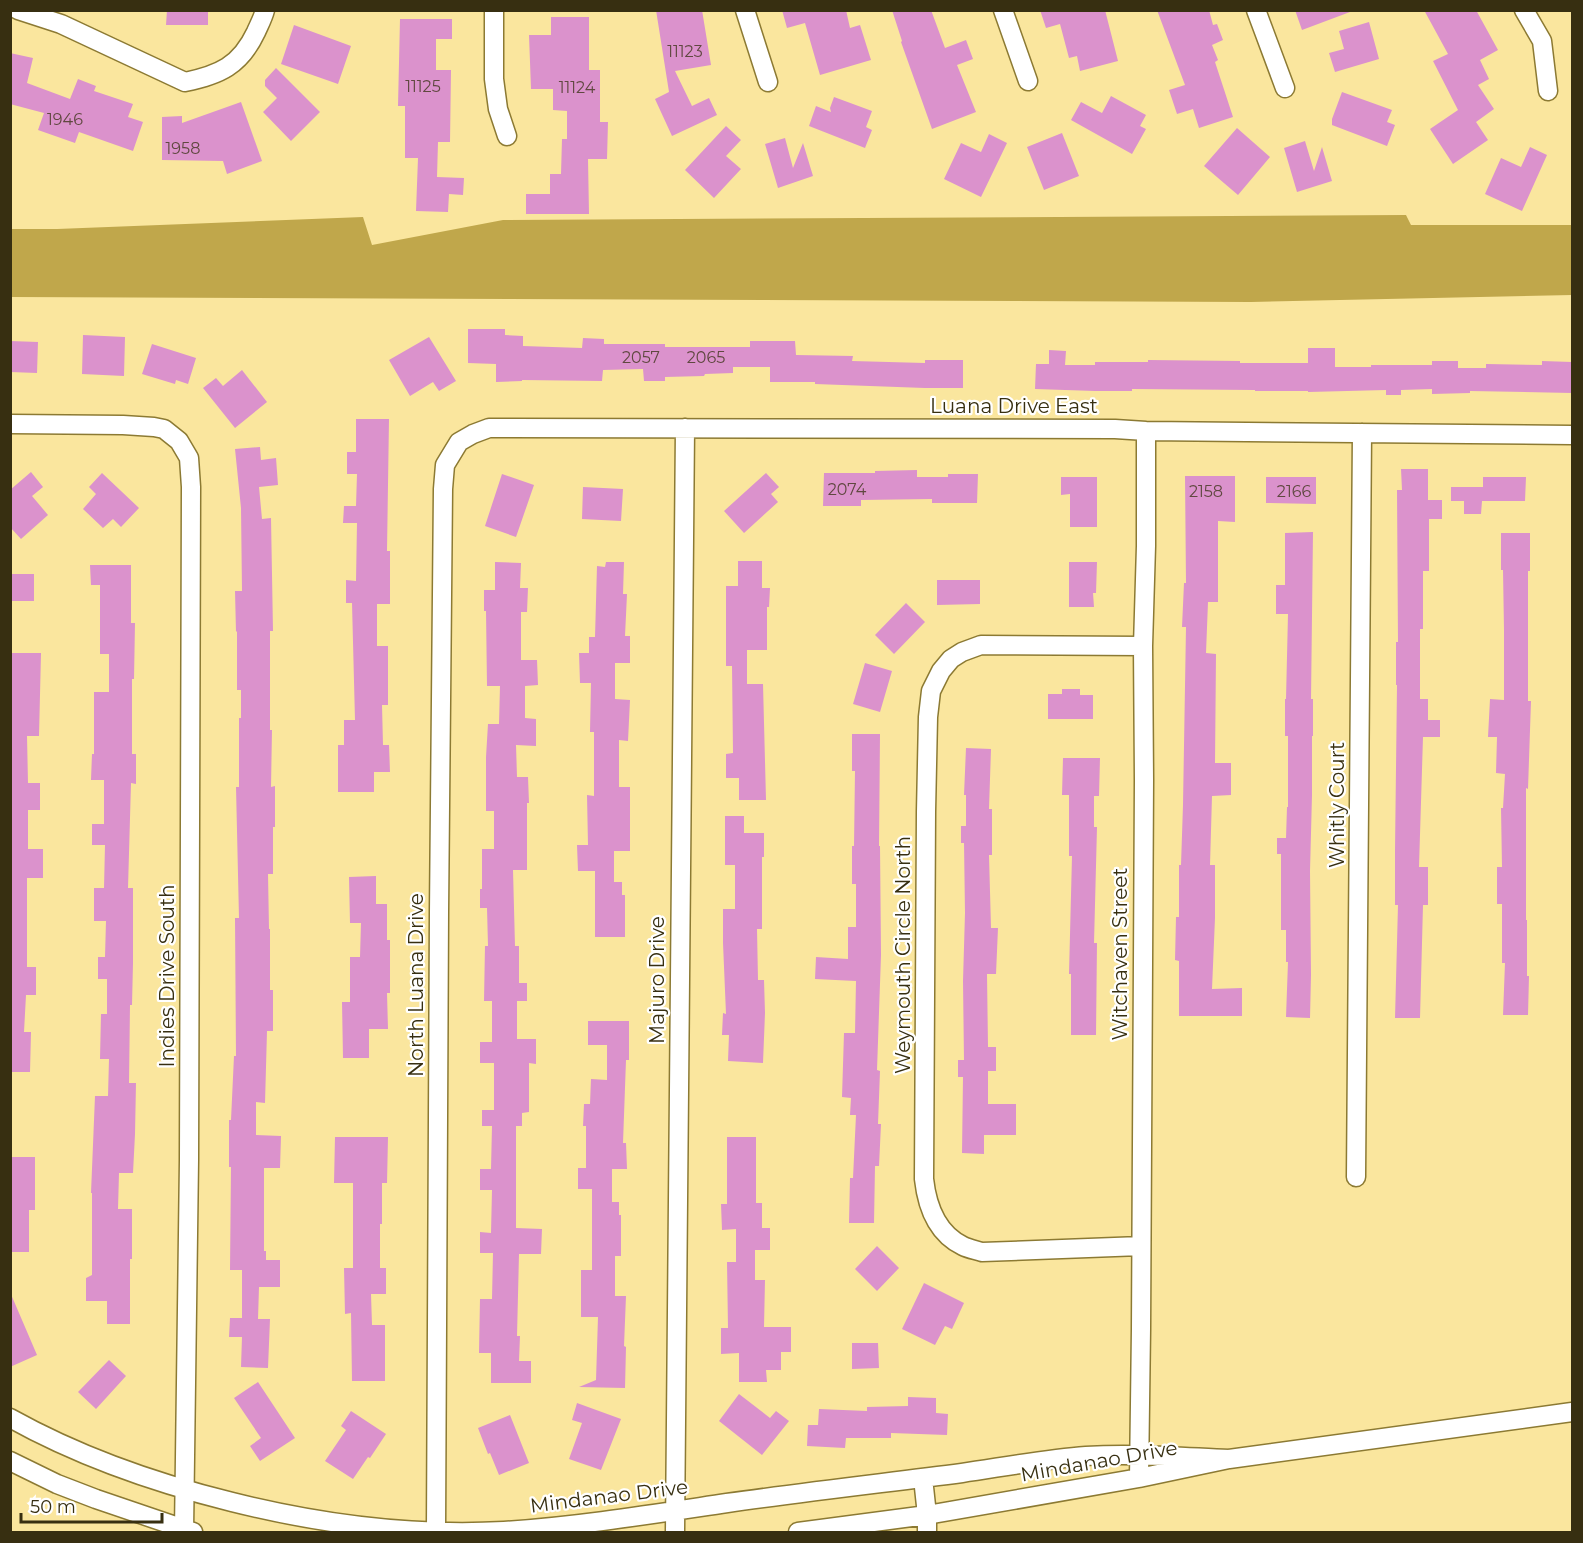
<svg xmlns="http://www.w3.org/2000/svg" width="1583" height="1543" font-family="Montserrat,sans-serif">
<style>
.forest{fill:#c0a74b}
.building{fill:#db92cc}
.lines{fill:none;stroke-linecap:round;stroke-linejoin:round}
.street-casing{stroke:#8c7a33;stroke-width:21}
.street{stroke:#fff;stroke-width:18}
.labels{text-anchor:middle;stroke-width:4.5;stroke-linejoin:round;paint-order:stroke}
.number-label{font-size:16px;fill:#604840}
.street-label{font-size:20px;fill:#372f11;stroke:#fff}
</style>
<rect width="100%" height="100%" fill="#fae69e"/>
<path class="forest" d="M1406 215 1411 225H1572V295L1251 302 11 297V229H57L363 217 372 245 503 220Z"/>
<path class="building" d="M167 10H208V25H166Z
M656 10H702L711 65 675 71 692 106 709 98 717 115 672 136 655 99 669 92Z
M782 10H846L850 28 860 25 871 60 820 75 805 23 787 28Z
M892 10H931L945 48 966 40 973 59 957 65 976 112 932 129 901 42 902 41Z
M1040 10H1105L1118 61 1080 71 1077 56 1069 58 1060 24 1046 28Z
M1157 10H1209L1213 25 1217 24 1223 40 1212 45 1218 60 1215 62 1233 117 1199 128 1193 109 1177 114 1169 90 1185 85Z
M1295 10H1350V12L1302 30Z
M1424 10H1476L1498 50 1480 60 1489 79 1478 85 1494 109 1476 122 1488 140 1453 164 1430 129 1458 110 1433 61 1448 54Z
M551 17H589V70H600V122H608L607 159H588L589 214H526V194H550V174H561L562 139H567V111L553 110V89H531L529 35H551Z
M400 19H452V39H436V70H451L450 142H438L437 177 464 178 463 195 449 194 448 212 416 211 418 158H405V106H398Z
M1369 22 1379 59 1335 72 1329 53 1344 49 1339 31Z
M294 25 351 46 338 84 281 64Z
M10 53 33 58 27 83 70 99 78 79 96 86 94 91 133 104 128 117 143 122 133 151 79 132 75 143 38 130 44 113 10 104Z
M276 68 320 112 291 141 263 112 277 98 265 86V80Z
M1342 92 1392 110 1387 122 1395 125 1387 146 1332 125V119Z
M1111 96 1146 115 1140 126 1146 129 1132 154 1071 120 1081 102 1102 113Z
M834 97 872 111 866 127 872 130 865 148 809 126 816 106 831 112 830 108Z
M241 102 262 161 227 174 223 161 162 160V117L182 116V123Z
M726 126 741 140 726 156 741 169 714 198 685 170Z
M1237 128 1270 157 1238 195 1204 166Z
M1062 133 1079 176 1044 190 1027 147Z
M989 134 1007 143 981 197 944 179 961 143 981 152Z
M785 138 793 168 803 143 813 176 778 188 765 144Z
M1305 141 1314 171 1322 147 1332 181 1297 192 1284 148Z
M1530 147 1547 155 1522 211 1485 194 1501 158 1521 167Z
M468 329H505V335L523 336V346L582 348 583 338 604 339V344H665V347H750V341H795L796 355 853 356 852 361 925 363V360H963V388H925L815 384V382H770V367H733V373L705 374 704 376 665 377V381H644L643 369 603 370 602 381 522 380V381L496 382V364L468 363Z
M83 335 125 337 124 376 82 374Z
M429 337 456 381 439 391 433 382 410 396 389 360Z
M10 341 38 342 37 373 10 372Z
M152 344 196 358 188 384 176 380 175 384 142 374Z
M1308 348H1335V367H1371V365H1432V361H1458V368H1486V364L1542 365V361L1572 362V393L1470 391V393L1432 394V389L1401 390V395H1386V390L1308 392V391H1255V390L1132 389V391H1095L1035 389 1036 364H1049V350L1066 351 1065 365H1095V362H1148V360L1240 361V363H1308Z
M242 370 267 402 235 428 203 388 216 378 223 386Z
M356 419H389L387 551H390V604H377V646H388V705H382L383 745H389L390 772H374V792H338V745H344V720H355L352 603H346V580L356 581 357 523H343L344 506H356L357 474H347V452H356Z
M260 447 261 460 276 458 278 485 259 487 262 519 271 518 273 631H270V730H272L271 787 275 786V827H273V874H268L269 929H270V990H273V1031H267L265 1103 256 1102V1135L281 1136 280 1168H264V1251H266V1260H280V1287H259L258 1319H270L268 1368 241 1367 242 1337H229L230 1318H242V1270H230L231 1167H229V1120H231L234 1056H236L235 918H239L236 787H239V718H241V690H237V631L236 632 235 591H242L241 508 235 449Z
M1401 469H1428V500H1442V519H1429V571H1423V629H1420V699H1428V720H1440V737H1423L1419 867H1428V905H1423L1420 1018H1395L1398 905H1395V851L1397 685H1396V642H1398L1397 490H1402Z
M917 470V477H948V474H978L977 503H932V499L861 500V506H823L824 473H875V471Z
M31 472 43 487 32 496 48 515 21 539 10 527V490Z
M102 473 139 508 121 527 113 519 103 528 83 509 96 494 89 487Z
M766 473 779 487 771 494 778 502 744 533 724 511Z
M502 474 534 485 516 537 485 526Z
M1185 476H1235V522L1218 521V602H1208L1206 653 1216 654 1215 763H1231V795L1212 796 1210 865H1215V918L1212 989 1242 988V1016H1179V961L1175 960 1176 917H1179V865H1181L1183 805 1186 627H1182L1184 583H1186Z
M1061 477H1097V527H1070V494L1061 495Z
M1266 477H1316V504L1266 503Z
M1483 477H1526L1525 501H1482L1481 514H1464V501H1451V487H1483Z
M583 487 623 489 621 521 582 519Z
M1313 532 1311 699H1313V736H1312V795L1310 871 1311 975 1310 1018 1286 1017 1288 962H1286V930H1281V854H1277V838H1286L1287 807H1288V736H1285V699H1286L1288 614H1276V585H1285V533Z
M1501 533H1530V571H1528V701H1531L1528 789 1526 788V920H1527V976H1529L1528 1015H1503L1505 963H1502V904H1497V867H1502L1501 808H1503L1505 774 1496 773 1497 737H1488L1490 699 1504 700V630L1503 570H1501Z
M738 561H762V588H770L769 607H767V650H747V684H763L766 800H739V778H726V754L733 753 732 666H726V586H738Z
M495 562 521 563 520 588H528L527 612H521V660H537L538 685 525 686V718L536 719V746L516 745 517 777H528L529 803H527V870H513L515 946H519V983H527V1001H517V1039H536V1064L529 1063V1112L522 1113V1126H516V1228L542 1229 541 1254H519L517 1336H520L519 1361H531V1383H491V1353H479L480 1299H492L493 1253H480V1232L491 1233 492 1190H480V1169H491L492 1126H482V1110H494V1063H480V1042H492V1001H484L485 946H488L487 908H480V889H482V849H494V811H486V757L488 724H499L500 686H487L486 611H484V590H495Z
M606 562H624L623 594H627L625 636H630V663H615V699L630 700 628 741 619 740V787H630V851H614V882H622V895H625V937H595V871H578L577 845H588L587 795 594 796V732H590L591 683H580L579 653H589V637H595L597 566 605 567Z
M1069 562H1097L1096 593H1093L1094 607H1069Z
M90 565H131V623H135L134 679H132V754H136V784L131 783 128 888H133V963L132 1005H130L129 1083H136L135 1134 133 1173H119L118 1209H132V1259H130V1324H107V1301H86V1278L92 1275V1193H91L95 1096H108L109 1059H100L101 1014H107V979H98V957H105L106 921H94V888H104L105 845H92V824H104V780H91L92 754H94V692H109V654H100V585H91Z
M10 574H34V601H10Z
M937 580H980V604L937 605Z
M906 603 925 622 894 654 875 635Z
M10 653H41L39 736H27L28 783H40V810H28V849H43V878H27V967H36V995H26L24 1032H31L30 1072H10Z
M865 663 892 671 880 712 853 704Z
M1062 689H1080V695H1093V719H1048V694H1062Z
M852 734H880L879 846H880L881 955 877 1070 880 1071 878 1124H881L879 1166H875L874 1223H849L850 1178H853L856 1115H850L851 1098 842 1097 844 1033H855L856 981 815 979 816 957 848 959V927H856V884H852V846H854L855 771H852Z
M966 748 991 749 989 809H992V855H989L991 928H998L996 974H987L988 1047H996V1071H988V1104H1016V1135H984V1154L962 1153 963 1077H958V1060H964L963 981 965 913 964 843H961V826H966V795H964Z
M1063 758H1100L1099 796H1094V827H1097L1094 943H1097L1096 1035H1071V974H1069L1072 856H1069V795H1062Z
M725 816H744V833H764V857H762V929H757L758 980H764L765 1013 763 1063 728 1061 729 1035H722L723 1013 726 1014 723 943V909H735V865H725Z
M376 876V904H387V940H390V993H387L388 1029H369V1058H343L342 1002H350V957H360L361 923H350L349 877Z
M588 1021H629V1060H626L623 1143H626L627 1169H612V1202H619V1215H621V1256H615V1296H626L624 1346 626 1347 625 1388 579 1387 596 1380 598 1317H581V1270H592V1189H578V1168H586V1126H583L584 1104H590L591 1079 607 1080V1045H588Z
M335 1137H388L387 1183H382V1224H380V1268H386V1294H371L372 1325H385V1381H352L351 1313 345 1314 344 1268H353V1183H334Z
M727 1137H756V1203H762V1228H770V1250H755V1280H765L764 1327H791V1352H781V1370H766L767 1382H739V1353L721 1354V1328H728L727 1262H736V1229L722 1230 721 1204H727Z
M10 1157H35V1210H29V1252H10Z
M877 1246 899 1268 877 1291 855 1269Z
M924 1283 964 1303 952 1329 945 1326 935 1345 902 1329Z
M10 1292 37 1355 10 1367Z
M852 1343H878L879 1368 852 1369Z
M109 1360 126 1376 96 1409 78 1392Z
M258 1382 295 1438 260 1461 250 1446 261 1438 234 1398Z
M739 1394 770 1418 776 1411 789 1421 762 1455 719 1421Z
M908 1397 936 1398V1413L948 1414 947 1435 891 1433V1438H846L845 1448 807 1446 808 1425H818L819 1409 867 1411V1407L908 1406Z
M577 1403 621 1419 601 1470 569 1459 582 1423 572 1420Z
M351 1411 386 1434 370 1458 368 1457 353 1479 325 1461 346 1430 341 1426Z
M510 1415 529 1463 499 1475 490 1453 488 1454 478 1428Z"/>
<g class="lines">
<g class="street-casing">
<path id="street" d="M18 10 61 24 185 82C219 75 240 66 256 32 259 25 263 18 265 10
M494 10V79L498 109 507 136
M745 10 768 82
M1003 10 1028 81
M1256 10 1285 88
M1524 10 1542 41 1548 91
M10 424 123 425 154 427 164 429 179 441 189 458 191 487 189 1160 184 1532
M1356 1177 1362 433
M1141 1246 982 1252C976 1250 969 1249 963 1246 936 1233 927 1206 924 1179L926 812 928 717 931 691 941 671 951 659 962 652 981 645 1143 646
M10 1418C80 1457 155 1483 232 1502 320 1524 412 1536 504 1531 579 1526 653 1514 727 1503 805 1492 884 1483 962 1473 1003 1467 1045 1459 1086 1456 1133 1453 1182 1457 1229 1459
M10 1461 57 1484 96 1499 193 1532
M923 1478 927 1515V1532
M1139 1478 1141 1329 1144 780 1143 646 1146 546V431
M436 1532 439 912 443 489 445 465 459 442 473 434 489 428 1115 429 1146 431 1572 435
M675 1532 685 428
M798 1532 927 1515 1139 1478 1229 1459 1572 1412"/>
</g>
<use href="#street" class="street"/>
</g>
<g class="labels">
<g class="number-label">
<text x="685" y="57">11123</text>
<text x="423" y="92">11125</text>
<text x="577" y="93">11124</text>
<text x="65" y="125">1946</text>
<text x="183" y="154">1958</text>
<text x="641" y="363">2057</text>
<text x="706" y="363">2065</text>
<text x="847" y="495">2074</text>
<text x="1206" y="497">2158</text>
<text x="1294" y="497">2166</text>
</g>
<g class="street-label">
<text x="1014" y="413">Luana Drive East</text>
<text transform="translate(1337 805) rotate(-90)" y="7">Whitly Court</text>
<text transform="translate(1120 954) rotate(-90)" y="7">Witchaven Street</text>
<text transform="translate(903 955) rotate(-90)" y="7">Weymouth Circle North</text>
<text transform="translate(167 976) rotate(-90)" y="7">Indies Drive South</text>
<text transform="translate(657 980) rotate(-90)" y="7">Majuro Drive</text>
<text transform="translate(416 985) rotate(-90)" y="7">North Luana Drive</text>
<text transform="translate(1099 1461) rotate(-10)" y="7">Mindanao Drive</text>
<text transform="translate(609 1496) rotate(-7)" y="7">Mindanao Drive</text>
</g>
</g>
<rect width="1583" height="1543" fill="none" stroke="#372f11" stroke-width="24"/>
<path d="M21 1513v9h141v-9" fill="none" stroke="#372f11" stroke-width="3"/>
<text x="30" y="1513" font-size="18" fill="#372f11" stroke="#ffffff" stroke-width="4.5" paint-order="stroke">50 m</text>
</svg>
